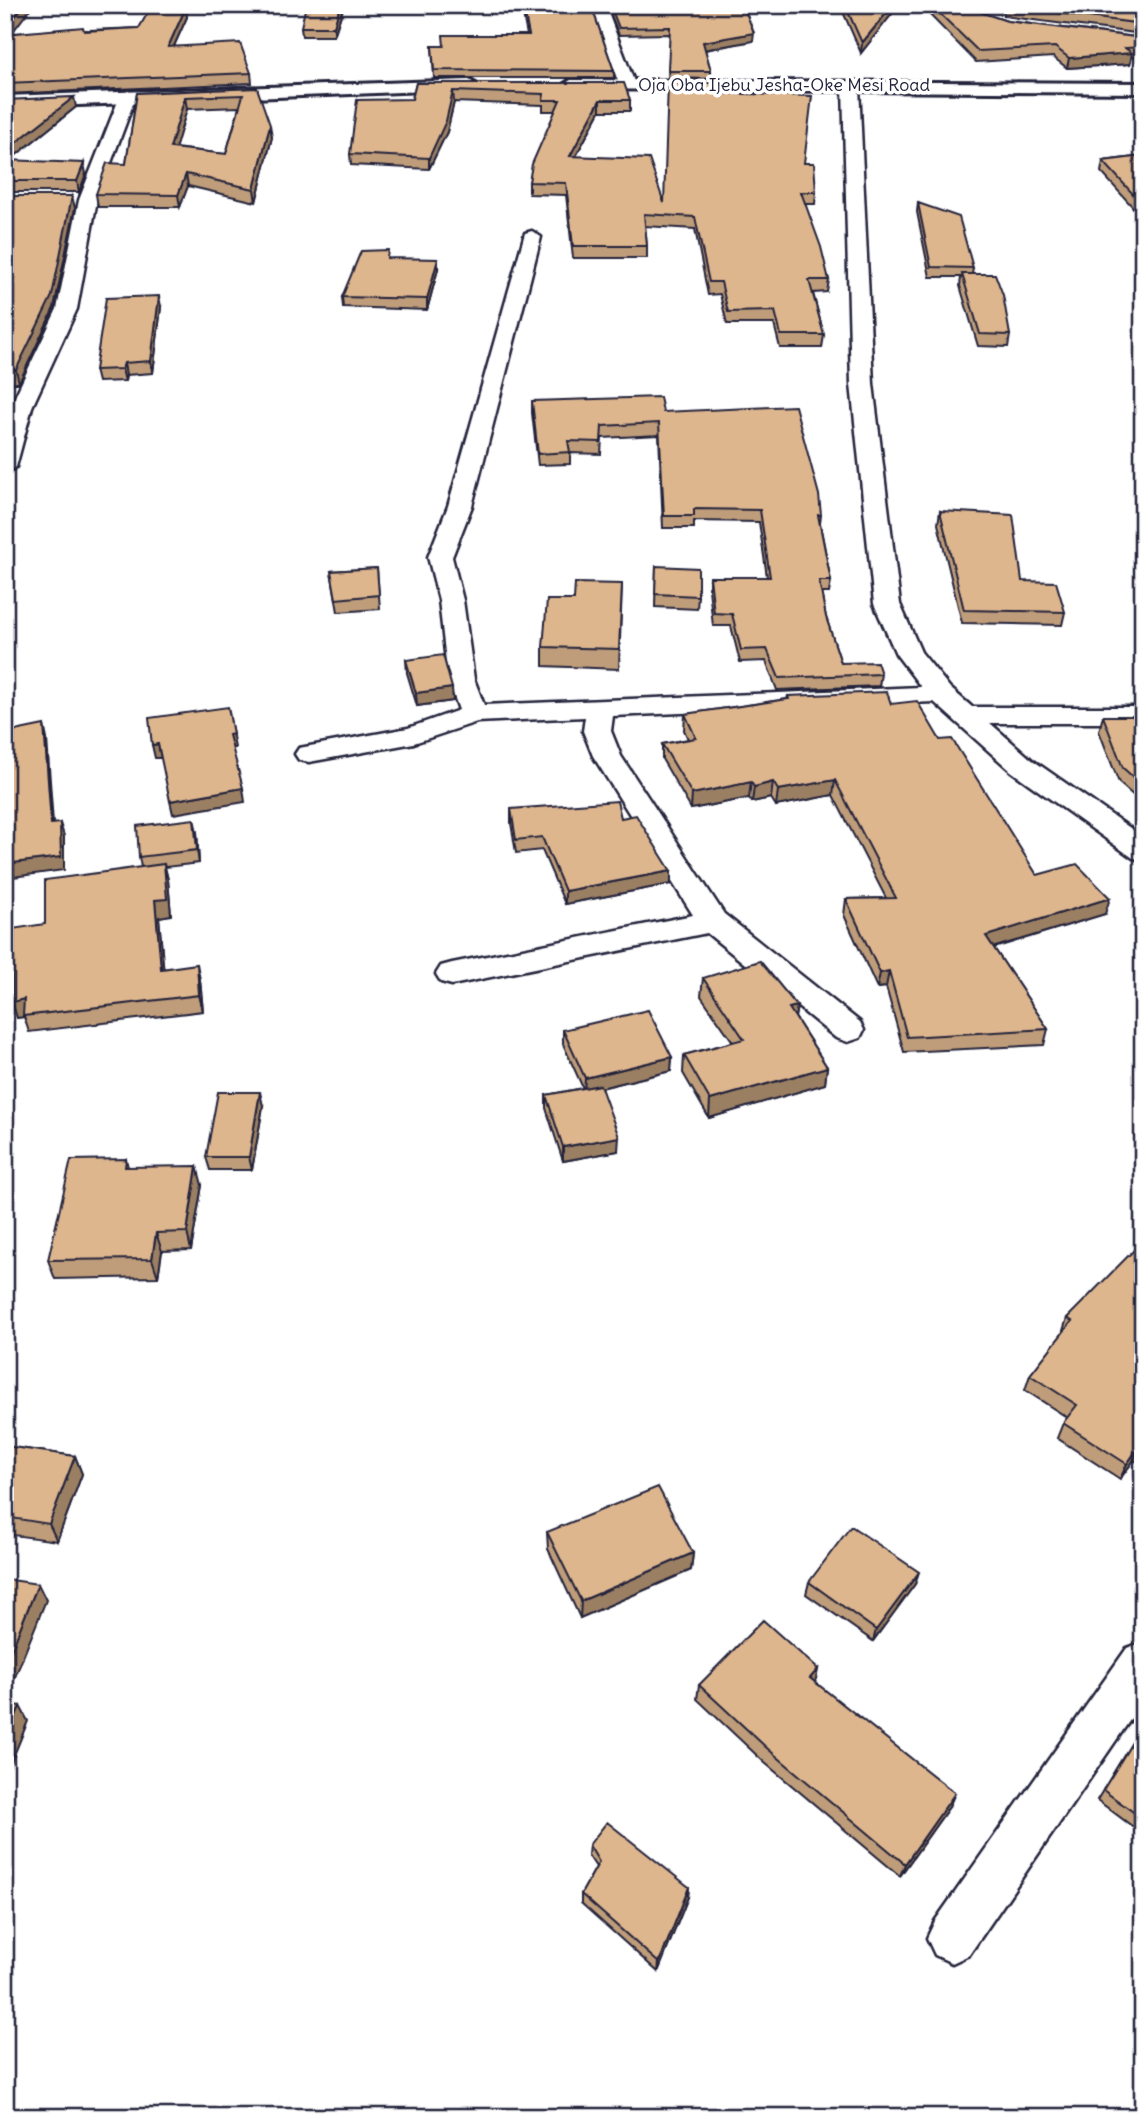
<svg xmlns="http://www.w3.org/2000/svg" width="1148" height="2122" font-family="Delius,sans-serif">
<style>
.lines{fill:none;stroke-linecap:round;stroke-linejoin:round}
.street-casing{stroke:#22223b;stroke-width:5}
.secondary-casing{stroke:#22223b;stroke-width:6}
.street{fill:#fff;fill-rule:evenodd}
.secondary{fill:#fff;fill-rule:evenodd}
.wall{fill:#bf9d7a;stroke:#22223b;stroke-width:2;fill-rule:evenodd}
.shaded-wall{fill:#9b7f63;stroke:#22223b;stroke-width:2}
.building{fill:#deb68e;stroke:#22223b;stroke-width:2;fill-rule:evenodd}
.labels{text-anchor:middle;stroke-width:7;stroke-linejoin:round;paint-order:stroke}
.far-street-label{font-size:18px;fill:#22223b;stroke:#fff}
</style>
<rect width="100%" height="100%" fill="#fff"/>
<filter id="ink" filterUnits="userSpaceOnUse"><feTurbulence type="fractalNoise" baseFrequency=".0143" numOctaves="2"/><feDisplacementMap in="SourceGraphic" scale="14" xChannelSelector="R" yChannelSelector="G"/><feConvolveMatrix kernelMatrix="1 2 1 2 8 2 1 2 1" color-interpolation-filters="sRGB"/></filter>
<g filter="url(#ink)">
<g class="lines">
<g class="street-casing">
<path id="street" d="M591 5H605L635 84 633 87H621L619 84Z
M851 81 859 86 873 384 900 604 921 652 950 688 972 707H1143V723H990L1031 759 1143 837V860L1133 858 1011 771 934 702 613 716 611 731 621 756 724 914 860 1022 864 1030 860 1038 848 1042 836 1038 707 933 452 985 441 982 436 974 441 966 452 963 693 915 593 756 583 731 585 717 477 722 414 743 309 762 299 760 295 754 299 748 408 728 459 710 448 679 439 600 428 557 448 506 525 233 532 231 541 237 472 506 452 557 463 600 474 679 484 705 921 687 896 654 874 604 851 384 843 86Z
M128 91 136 96 97 200 77 309 32 407 16 467 5 474V425L10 407 57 309 79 200 120 96Z
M1143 1642V1701L969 1955 952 1963 935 1955 927 1938 935 1921 1127 1648Z"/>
</g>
<g class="secondary-casing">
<path id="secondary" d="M469 80 478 85 475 89 5 108V96Z
M571 80 1143 83V93L565 89 562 85Z"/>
</g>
<use href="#street" class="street"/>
<use href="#secondary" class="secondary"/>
</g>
<path class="wall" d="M5 5 12 33 139 28 186 7 187 17 174 46 251 73 252 83 5 94Z
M521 5H591L614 71V78H434L432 46H444L527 35Z
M607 5H743L753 41 705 50 711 71V79L668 78 670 34 619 35Z
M840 5H899L861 53Z
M920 5H959L1007 21 1143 38V56L1132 57 1130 64 1067 68 1053 57 976 62Z
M1143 5V34L1003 16 1004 6Z
M344 6 334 36H302L301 27Z
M416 83 630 100V111H600L576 156 664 203 718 93 804 163 816 192 815 204H805L829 280 827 292 813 293 824 335 822 348H780L774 324H727L720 294 708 295 695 229 645 226 647 246V258H573L566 195 529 194V182L556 111H543V105L454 102 447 132 429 169 351 165 350 154 412 99Z
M257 88 272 137 256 202 188 186 180 207H98L96 194 126 164 137 93ZM239 107 226 154 175 148 187 109Z
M5 100 76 107 10 160 86 174 79 192H5Z
M1143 156V223H1142L1132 206 1101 172 1103 161Z
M5 196 75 208 54 308 19 383H12L5 403Z
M918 203 973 268 972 274 1010 335 1008 347 978 346 960 286 961 277H930L917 212Z
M438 269 427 310 343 307 342 297Z
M161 307 153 373 126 375 125 381 98 382 95 370Z
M532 401 663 412 821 515 820 524 831 581 829 593H821L826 617 841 663 881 674 879 686 777 690 766 661 740 662 731 626H713L709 589 710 577H767L759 522 694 521V528H663L659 435 602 438 601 454 570 453V464L538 465 532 413Z
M940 511 1022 581 1065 612 1062 625 962 623 938 524Z
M656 566 698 596 697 609 655 607Z
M377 568 380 609 338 612 331 571Z
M622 584 619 669 543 666V647L574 600Z
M406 660 453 701 417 706 407 673Z
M788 696 891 704 940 740 1037 875 1105 914 994 948 1048 1029 1044 1045 904 1052 886 987 877 988 844 915 846 899 886 898 833 795 776 806 771 798 752 802 749 798 691 809 662 759V744L688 739 684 730 685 714 787 699Z
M1103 716H1143V804L1119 783 1099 731Z
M511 809 621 818 671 871V884L565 904 542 850 516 853 511 823Z
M197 832 199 863 165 867 168 880 171 915 159 917 163 968 200 980 203 1011 29 1032 24 1017 17 1018 12 1002 45 924 141 867 139 857Z
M703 978 797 1006 795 1017 827 1067 825 1084 709 1118 683 1073 684 1055 733 1042 701 996Z
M563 1030 672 1057 671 1071 601 1088 618 1151 563 1161 546 1108V1095L583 1088 563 1044Z
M263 1106 252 1170H210L206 1157Z
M126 1159 128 1167 202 1185 191 1250 162 1251 158 1277 55 1279 48 1260Z
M1143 1254V1466L1134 1460 1120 1479 1057 1438 1063 1423 1068 1418 1025 1390 1030 1375 1062 1334 1067 1318Z
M5 1446 75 1456 82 1474 57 1541 5 1534Z
M547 1532 693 1553 691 1570 580 1618 548 1549Z
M809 1582 915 1584 873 1641 806 1594Z
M818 1669 815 1683 949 1807 900 1876 765 1763 697 1699 699 1685Z
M1139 1731 1143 1734V1828L1140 1832 1097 1800Z
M589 1845 689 1887 688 1897 658 1972 581 1903V1894L596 1867 588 1855Z"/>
<path class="shaded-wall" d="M24 5H33L5 42V29Z
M340 5H344L334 36V27Z
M893 5H899L861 53 862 43Z
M186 7 187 17 169 57 168 47Z
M754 33 753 41 703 50V42Z
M1132 53 1130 64 1067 68 1069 58Z
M453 91 454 102 447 132 429 169V158Z
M74 97 76 107 5 164V151Z
M185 97 187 109 172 160 170 148Z
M600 100V111L570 167V156Z
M270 125 272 137 256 202 254 189Z
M84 163 86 174 79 192 77 181Z
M186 174 188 186 180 207 178 195Z
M72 196 75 208 54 308 19 383 16 370Z
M438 259V269L427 310V299Z
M159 296 161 307 153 373 151 361Z
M124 363 126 375 125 381 122 369Z
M9 370 12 383 5 403V380Z
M452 688 453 701 417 706 416 693Z
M228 707 235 748H231L229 735Z
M44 725 47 739 54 837 51 824Z
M158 744 161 758H155L152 745Z
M835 780 833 795 776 806 778 790Z
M751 782 749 798 691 809 692 794Z
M773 782 771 798 752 802 754 787Z
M243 788 245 802 173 814 170 801Z
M194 819 197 832 199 863 197 850Z
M60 823 64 836V870L5 878V864Z
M164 864 168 880 171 915 159 917 165 985 161 969 155 900Z
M671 871V884L565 904V891Z
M1110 898 1105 914 982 951 986 936Z
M197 964 200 980 203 1011 199 995Z
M889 971 886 987 877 988 880 973Z
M24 999V1017L17 1018 12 1002Z
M797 1006 794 1023 789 1008Z
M672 1057 671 1071 584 1092 585 1078Z
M827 1067 825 1084 709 1118 710 1100Z
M260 1092 263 1106 252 1170 249 1157Z
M619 1137 618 1151 563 1161V1147Z
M197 1166 202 1185 191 1250 187 1232Z
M156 1233 162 1251 158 1277 152 1259Z
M1140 1445 1134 1460 1120 1479 1127 1464Z
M75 1456 82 1474 57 1541 49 1524Z
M693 1553 691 1570 580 1618 581 1601Z
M919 1572 915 1584 873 1641 876 1630Z
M38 1584 46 1600 5 1702V1665Z
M818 1669 815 1684 810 1678Z
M20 1706 28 1721 5 1777V1741Z
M955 1793 949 1807 900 1876 905 1864Z
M689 1887 688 1897 658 1972 659 1963Z"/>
<path class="building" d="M5 5H24L5 29Z
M306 5H340L334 27H301Z
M523 5H591L614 71 434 70 432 46H444L443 35H529Z
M610 5H743L754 33 703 42 711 71H668L670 27 619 28Z
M845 5H893L862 43Z
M931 5H959L1007 21 1143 38V47L1125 48 1132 53 1069 58 1055 47 978 51Z
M1007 5H1143V24L1004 6Z
M151 7H186L168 47 240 43 251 73 5 83V34L83 27 84 31 139 28Z
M416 83H624L630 100H600L570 156 649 159 664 203 668 83H715L718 93 812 96 804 163H814L816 192H801L821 247 829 280H809L824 335H781L775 311 728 312 721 282H709L695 217 644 214 647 246H573L566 183 529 182 532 164 560 100H543L544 94 453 91 446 121 429 158 350 154 357 100 412 99Z
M257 88 270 125 254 189 186 174 178 195 96 194 107 163 126 164 137 93ZM243 95 226 154 170 148 185 97Z
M74 97 5 151V100Z
M1143 156V208L1134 195 1103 161Z
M5 160 84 163 77 181H5Z
M5 196H72L52 296 16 370H9L5 380Z
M918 203 959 217 973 268 931 267Z
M388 250 387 258 438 259 427 299 342 297 361 251Z
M962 274H995L1003 295 1010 335 980 334Z
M159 296 151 361 124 363 122 369 95 370 106 298Z
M660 397 663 412 795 406 819 495 821 515H818L831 581H819L826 617 841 663 877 662 881 674 779 678 767 649 741 650 732 614 714 613 710 577H770L760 510 694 509V516H664L659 423 602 426 601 442 568 441 570 452 538 454 532 401Z
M940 511 1013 515 1022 581 1056 582 1065 612 964 610Z
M656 566 698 568V596L655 594Z
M377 568 379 595 336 599 331 571Z
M575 583 622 584 619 649 543 647 547 600H574Z
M443 655 452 688 416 693 406 660Z
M887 692 891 704 917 701 940 740 952 739 1037 875 1077 864 1110 898 986 936 1048 1029 907 1037 889 971 880 973 846 899 896 898 835 780 778 790 773 782 754 787 751 782 692 794 662 744 696 738 685 714 789 699 788 696Z
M228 707 233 734 229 735 243 788 170 801 158 744 152 745 149 718Z
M1103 716H1143V786L1123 768Z
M44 725 51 824 60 823 61 857 5 864V733Z
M617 801 621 818 636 815 671 871 565 891 542 837 516 840 511 809Z
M194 819 197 850 139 857 137 826Z
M164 864 167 899 155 900 161 969 197 964 199 995 23 1016 24 999 12 1002V929L45 924V880Z
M760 961 797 1006 789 1008 827 1067 710 1100 684 1055 744 1039 703 978Z
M648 1010 672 1057 585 1078 563 1030Z
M600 1085 619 1137 563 1147 546 1095Z
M218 1092H260L249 1157H206Z
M126 1159 125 1167 197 1166 187 1232 156 1233 152 1259 48 1260 71 1160Z
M1135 1249 1143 1254V1447L1140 1445 1127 1464 1063 1423 1077 1405 1030 1375 1072 1321 1067 1318Z
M5 1446 75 1456 49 1524 5 1517Z
M658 1487 693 1553 581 1601 547 1532Z
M851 1526 919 1572 876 1630 809 1582Z
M5 1579 38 1584 5 1665Z
M763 1620 818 1669 810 1678 955 1793 905 1864 768 1749 699 1685Z
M5 1703 20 1706 5 1741Z
M1139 1731 1143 1734V1819L1103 1790Z
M607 1822 689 1887 659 1963 581 1894 599 1862 589 1845Z"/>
</g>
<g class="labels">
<g class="far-street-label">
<text x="784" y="91">Oja Oba Ijebu Jesha-Oke Mesi Road</text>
</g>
</g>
<rect width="1148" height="2122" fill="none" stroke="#fff" stroke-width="28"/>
<rect x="14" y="14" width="1120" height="2094" fill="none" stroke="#22223b" stroke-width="2.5" filter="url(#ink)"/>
</svg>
